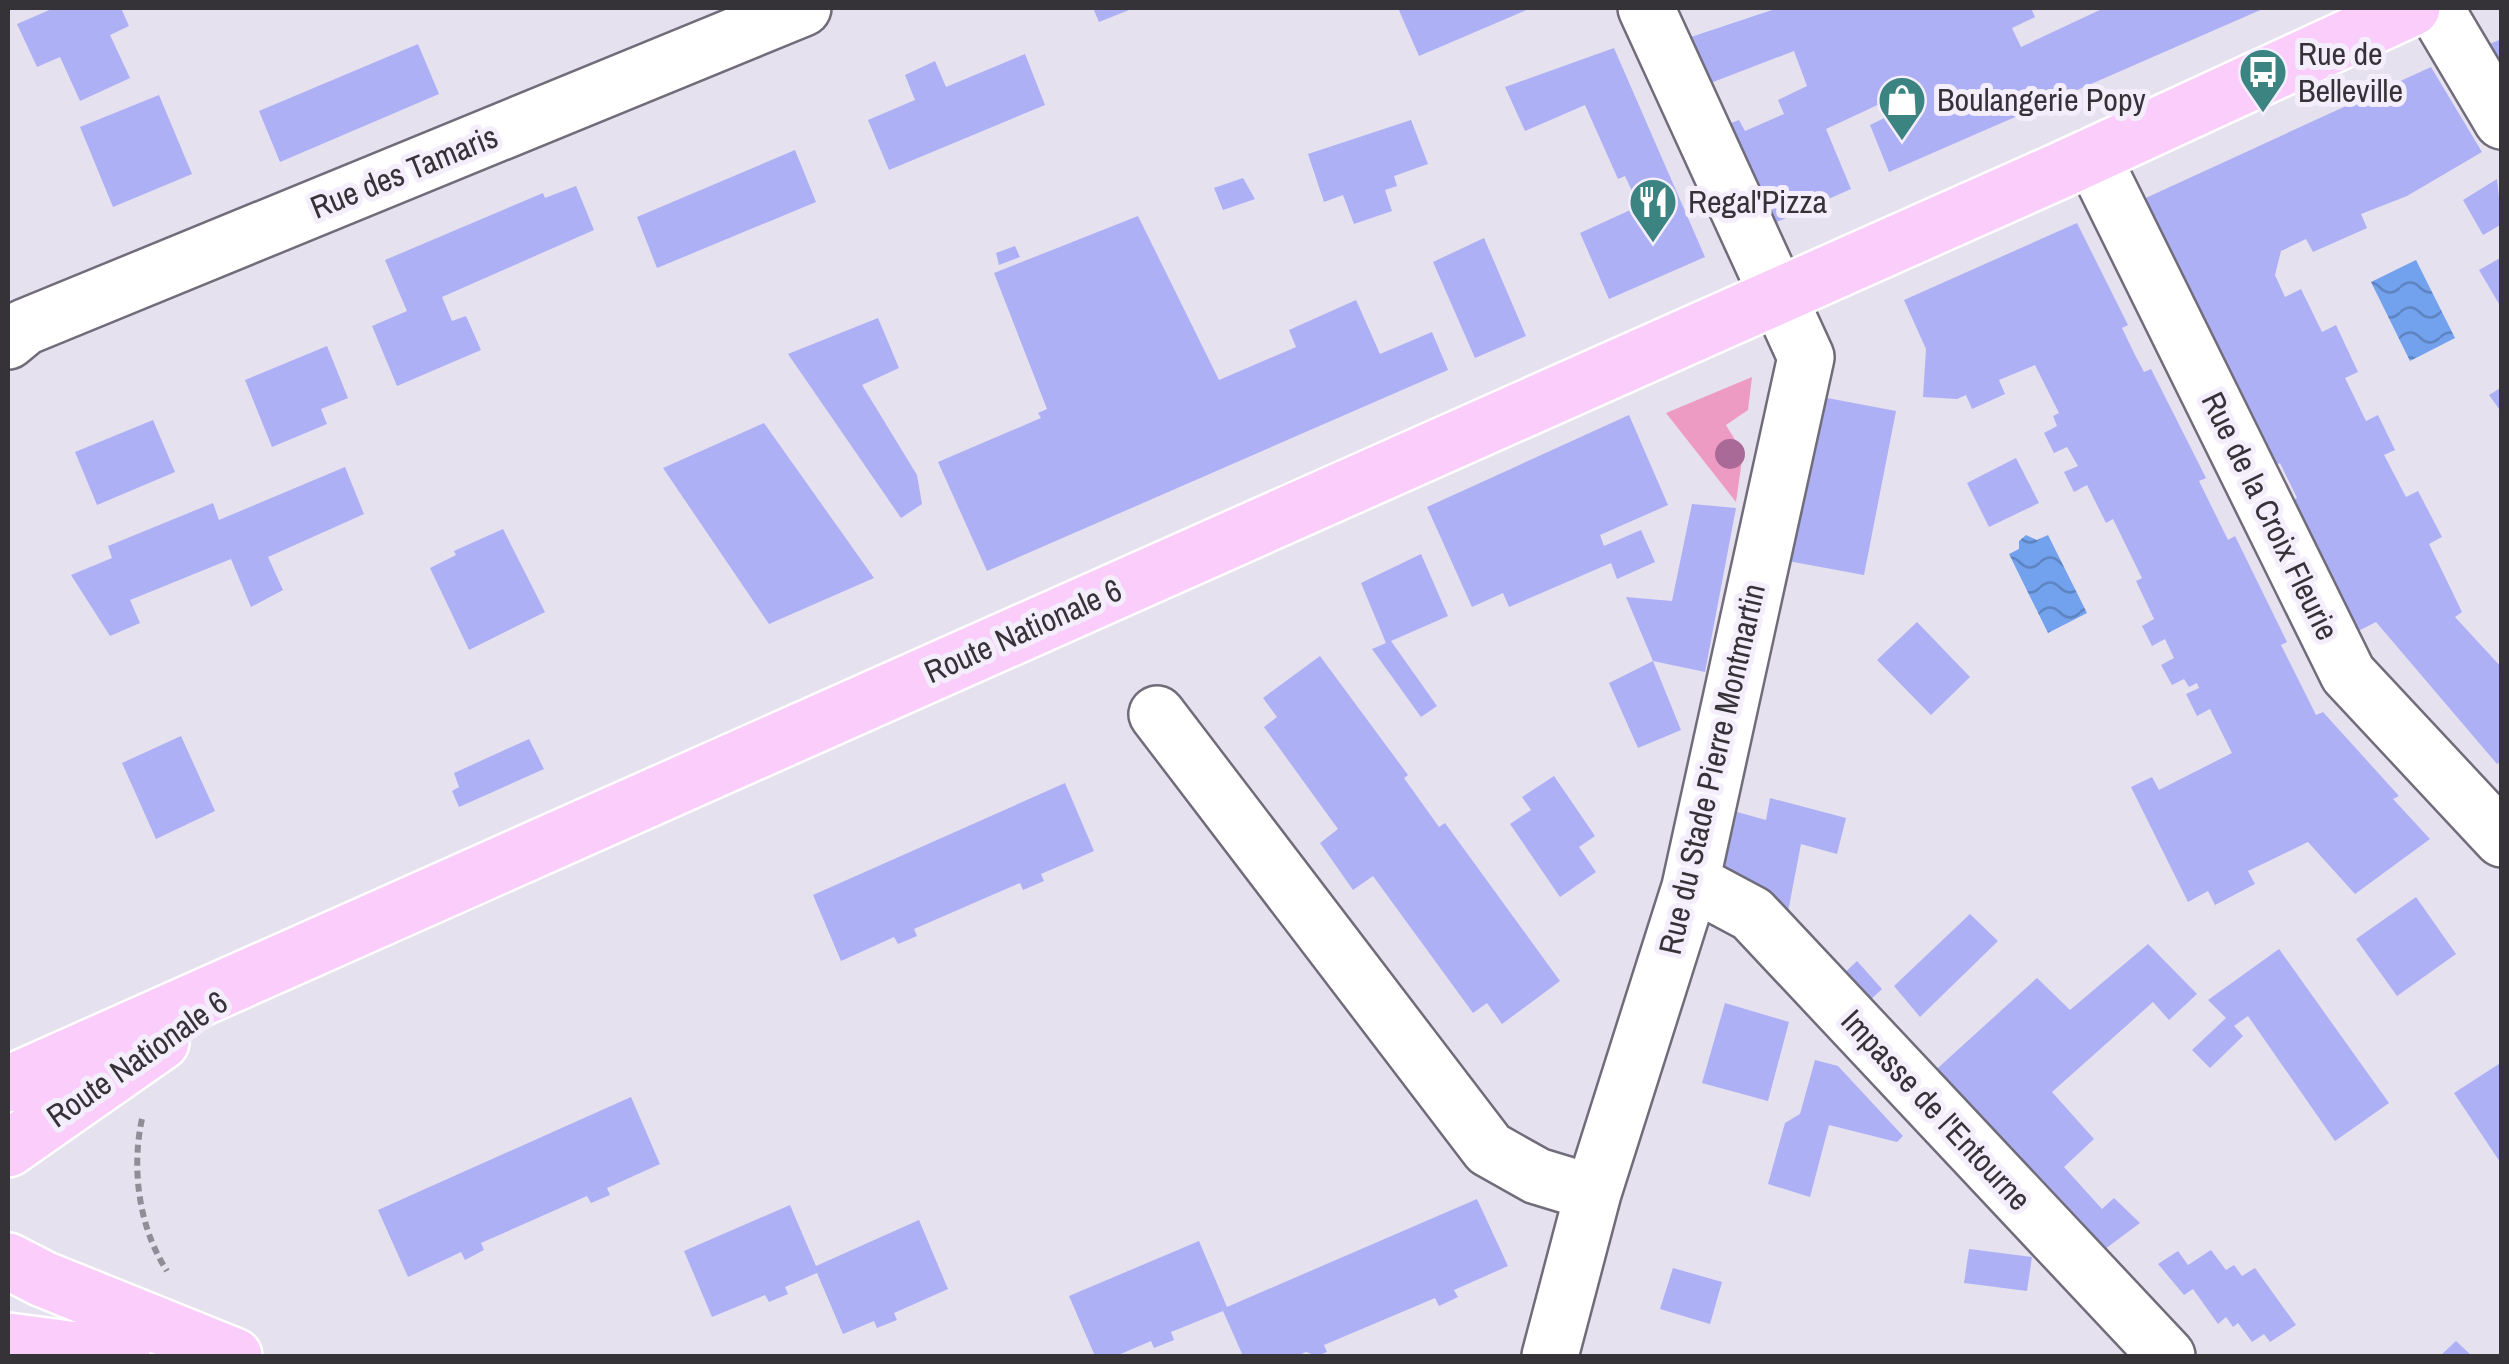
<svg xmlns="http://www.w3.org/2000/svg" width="2509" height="1364" font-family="'Archivo Narrow',sans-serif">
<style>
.garden{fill:#ee9bc4}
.water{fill:url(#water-waves)}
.building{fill:#adb0f5}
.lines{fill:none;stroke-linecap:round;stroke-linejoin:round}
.minor-casing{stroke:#716c79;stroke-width:60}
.major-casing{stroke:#fff;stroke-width:60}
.path{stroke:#908d96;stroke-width:6;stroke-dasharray:8 5;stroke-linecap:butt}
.minor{stroke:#fff;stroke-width:55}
.major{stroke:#fbcdfb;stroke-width:55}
.tree{fill:#aa6a98}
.labels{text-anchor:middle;stroke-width:10;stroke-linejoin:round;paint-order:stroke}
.poi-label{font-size:32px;fill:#353338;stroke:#f4eefc;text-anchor:start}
.street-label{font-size:32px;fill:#353338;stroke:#f4eefc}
</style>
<defs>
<pattern id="water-waves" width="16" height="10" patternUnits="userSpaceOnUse" patternTransform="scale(2.5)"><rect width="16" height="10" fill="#72a1ed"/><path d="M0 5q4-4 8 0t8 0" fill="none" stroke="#5e84c1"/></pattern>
</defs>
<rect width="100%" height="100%" fill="#e6e1ef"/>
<path class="garden" d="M1752 377 1748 410 1726 425 1743 453 1736 502 1666 413Z"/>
<path class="water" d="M2416 260 2455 338 2410 361 2371 282Z
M2026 535 2037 540 2048 535 2087 613 2048 633 2009 554 2019 549V541Z"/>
<path class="building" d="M54 8H121L129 26 110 35 130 78 80 101 60 57 37 67 17 24Z
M1093 8H1134L1099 22Z
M1398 8H1531L1419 56Z
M1778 8H2031L2035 17 2012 28 2021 47 2104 8H2265L1889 172 1870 125 1907 107 1901 94 1826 129 1851 189 1770 225 1726 125 1739 120 1745 131 1784 114 1778 100 1807 86 1794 51 1708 84 1688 38Z
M2502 39V67L2489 44Z
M418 44 439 94 280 162 259 111Z
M1614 48 1705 257 1609 299 1580 233 1639 206 1625 176 1618 179 1585 105 1525 131 1505 87Z
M1025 54 1045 105 889 170 868 120 915 100 905 75 935 61 946 87Z
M2431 67 2482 152 2407 196 2361 214 2367 228 2313 252 2306 239 2281 251 2275 275 2285 297 2301 289 2322 332 2336 325 2358 372 2345 378 2366 421 2378 415 2395 450 2384 455 2406 497 2418 491 2442 537 2429 544 2462 612 2455 617 2502 668V761L2497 764 2376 622 2352 634 2287 503 2297 498 2280 463 2269 469 2137 202Z
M159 95 192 174 113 207 80 127Z
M1411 120 1428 164 1394 176 1397 186 1385 190 1392 211 1354 224 1343 195 1324 202 1308 154Z
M795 150 816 202 657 268 637 217Z
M1243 178 1255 199 1223 210 1214 188Z
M2497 179 2502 224 2483 235 2463 200Z
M576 186 594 230 442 297 452 321 466 316 481 350 397 386 372 326 407 311 385 260 543 193 545 198Z
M1138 216 1219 380 1296 347 1289 330 1356 300 1380 354 1432 332 1448 370 987 571 938 462 1041 418 1038 413 1047 409 994 273Z
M2077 223 2128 325 2122 328 2135 355 2144 372 2151 369 2206 478 2199 481 2228 540 2235 536 2287 642 2281 645 2316 715 2323 712 2399 796 2393 799 2430 839 2355 894 2308 842 2248 871 2255 884 2215 905 2208 891 2188 902 2131 787 2152 777 2159 790 2232 753 2210 709 2197 716 2186 694 2199 688 2197 683 2189 687 2184 679 2172 685 2161 665 2174 658 2165 639 2152 646 2142 626 2154 619 2136 581 2142 578 2113 519 2106 523 2087 485 2074 492 2064 472 2078 466 2067 447 2054 453 2044 433 2057 426 2053 416 2059 413 2035 365 1999 380 2005 394 1972 409 1966 395 1957 399 1923 397 1926 349 1904 300Z
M1484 238 1526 336 1475 358 1433 262Z
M1015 246 1020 257 999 265 996 253Z
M2502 257V309L2479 270Z
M878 318 899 368 862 385 917 475 922 504 901 518 788 354Z
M327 346 348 398 321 409 327 424 272 447 245 380Z
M2502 387V413L2489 395Z
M1822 397 1896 411 1864 575 1788 561Z
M1629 415 1668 505 1600 535 1604 546 1641 530 1655 562 1617 579 1611 563 1509 607 1503 593 1472 607 1427 507Z
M153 420 175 472 97 505 75 452Z
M764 423 874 578 769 624 663 468Z
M2016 458 2039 503 1989 527 1967 483Z
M345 467 364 514 268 557 283 590 251 607 231 559 130 600 140 623 110 636 71 575 112 558 108 546 213 503 219 520Z
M1692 504 1736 508 1705 672 1653 661 1681 730 1638 748 1609 683 1653 661 1626 597 1672 601Z
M503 529 545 612 469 650 430 568 456 555 454 551Z
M1421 554 1448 616 1391 641 1437 706 1421 717 1372 649 1386 643 1361 583Z
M1917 622 1970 677 1931 715 1877 660Z
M1320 656 1408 775 1404 778 1439 827 1445 823 1560 981 1502 1024 1487 1003 1473 1013 1373 876 1353 890 1320 843 1338 829 1264 727 1277 717 1263 698Z
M181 736 215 811 156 839 122 763Z
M529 739 544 769 459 807 452 791 459 787 454 773Z
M1554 776 1595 836 1579 847 1596 872 1560 897 1510 824 1531 810 1522 797Z
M1065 783 1094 851 1041 874 1044 881 1023 890 1020 883 914 929 917 936 898 944 894 937 841 961 813 895Z
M1770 798 1846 818 1837 854 1801 844 1786 922 1724 869 1737 812 1766 820Z
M2416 897 2456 954 2397 996 2356 939Z
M1970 914 1998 941 1920 1017 1894 986Z
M2148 944 2197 994 2169 1020 2153 1002 2052 1092 2094 1139 2064 1167 2102 1209 2114 1198 2140 1223 2097 1255 1929 1076 2037 978 2070 1010Z
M2279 949 2389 1103 2335 1141 2248 1016 2234 1026 2243 1036 2210 1068 2192 1050 2226 1018 2208 1000Z
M1857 961 1882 989 1864 1006 1838 979Z
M1725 1003 1789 1022 1768 1101 1702 1083Z
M1815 1060 1838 1066 1903 1136 1897 1142 1829 1125 1810 1197 1768 1184 1785 1123 1800 1114Z
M2502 1062V1165L2454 1093Z
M631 1097 660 1164 607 1188 610 1195 591 1203 587 1196 481 1243 484 1250 465 1260 461 1252 408 1277 378 1210Z
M1477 1199 1508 1266 1454 1290 1458 1297 1439 1306 1435 1298 1324 1345 1327 1352 1317 1356 1306 1352 1296 1356H1243L1223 1311 1171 1332 1174 1340 1154 1348 1151 1341 1116 1356H1095L1069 1296 1199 1241 1227 1307Z
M790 1205 816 1266 919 1220 948 1289 894 1313 897 1320 877 1328 874 1321 843 1334 817 1273 785 1287 788 1294 769 1302 765 1295 712 1317 684 1251Z
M1969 1249 2032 1257 2027 1291 1964 1283Z
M2211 1250 2226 1270 2234 1265 2242 1276 2255 1268 2296 1325 2270 1342 2264 1334 2252 1342 2238 1323 2233 1327 2226 1317 2218 1324 2193 1289 2184 1295 2158 1264 2178 1251 2188 1265Z
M1673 1268 1722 1282 1710 1324 1660 1309Z
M2456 1341 2472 1356H2440Z"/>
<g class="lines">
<g class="minor-casing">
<path id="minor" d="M2435 8 2502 121
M2092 156 2348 674 2502 839
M8 341 25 327 803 8
M1157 714 1489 1149 1537 1176 1593 1193
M1690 887 1707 890 1752 914 2167 1356
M1550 1356 1593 1193 1690 887 1806 357 1646 8"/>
</g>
<g class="major-casing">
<path id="major" d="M8 1084 2059 171 2412 8
M8 1149 161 1042
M8 1261 43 1279 234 1356
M8 1341 122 1356"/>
</g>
<path class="path" d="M142 1119C131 1169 139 1228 167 1271"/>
<use href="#minor" class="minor"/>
<use href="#major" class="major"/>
</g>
<circle class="tree" cx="1730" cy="454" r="15"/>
<defs>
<g id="bus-pin" transform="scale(2.5)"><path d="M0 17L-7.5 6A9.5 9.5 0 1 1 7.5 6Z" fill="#3c8481" stroke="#f4eefc"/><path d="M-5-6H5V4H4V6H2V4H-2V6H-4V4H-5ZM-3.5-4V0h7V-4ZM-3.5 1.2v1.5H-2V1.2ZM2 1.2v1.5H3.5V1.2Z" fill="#fff"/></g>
<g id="shop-pin" transform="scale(2.5)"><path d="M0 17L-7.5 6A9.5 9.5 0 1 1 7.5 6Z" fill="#3c8481" stroke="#f4eefc"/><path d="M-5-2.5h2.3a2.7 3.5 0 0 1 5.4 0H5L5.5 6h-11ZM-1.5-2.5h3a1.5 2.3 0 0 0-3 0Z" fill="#fff"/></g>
<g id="restaurant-pin" transform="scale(2.5)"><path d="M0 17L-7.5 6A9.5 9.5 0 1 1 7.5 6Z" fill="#3c8481" stroke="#f4eefc"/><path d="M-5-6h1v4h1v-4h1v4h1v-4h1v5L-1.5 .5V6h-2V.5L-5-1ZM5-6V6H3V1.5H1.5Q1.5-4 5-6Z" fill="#fff"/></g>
</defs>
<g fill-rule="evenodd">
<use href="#bus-pin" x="2263" y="72"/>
<use href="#shop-pin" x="1902" y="100"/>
<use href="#restaurant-pin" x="1653" y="202"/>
</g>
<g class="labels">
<g class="poi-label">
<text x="2298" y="65">Rue de<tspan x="2298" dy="37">Belleville</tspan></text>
<text x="1937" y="111">Boulangerie Popy</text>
<text x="1688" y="213">Regal'Pizza</text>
</g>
<g class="street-label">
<text transform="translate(404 172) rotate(-22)" y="11">Rue des Tamaris</text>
<text transform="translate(2270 516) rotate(64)" y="11">Rue de la Croix Fleurie</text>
<text transform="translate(1023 631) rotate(-24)" y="11">Route Nationale 6</text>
<text transform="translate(1712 769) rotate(-77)" y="11">Rue du Stade Pierre Montmartin</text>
<text transform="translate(137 1059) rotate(-35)" y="11">Route Nationale 6</text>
<text transform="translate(1936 1110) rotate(47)" y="11">Impasse de l'Entourne</text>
</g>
</g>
<rect width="2509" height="1364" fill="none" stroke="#353338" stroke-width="20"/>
</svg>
